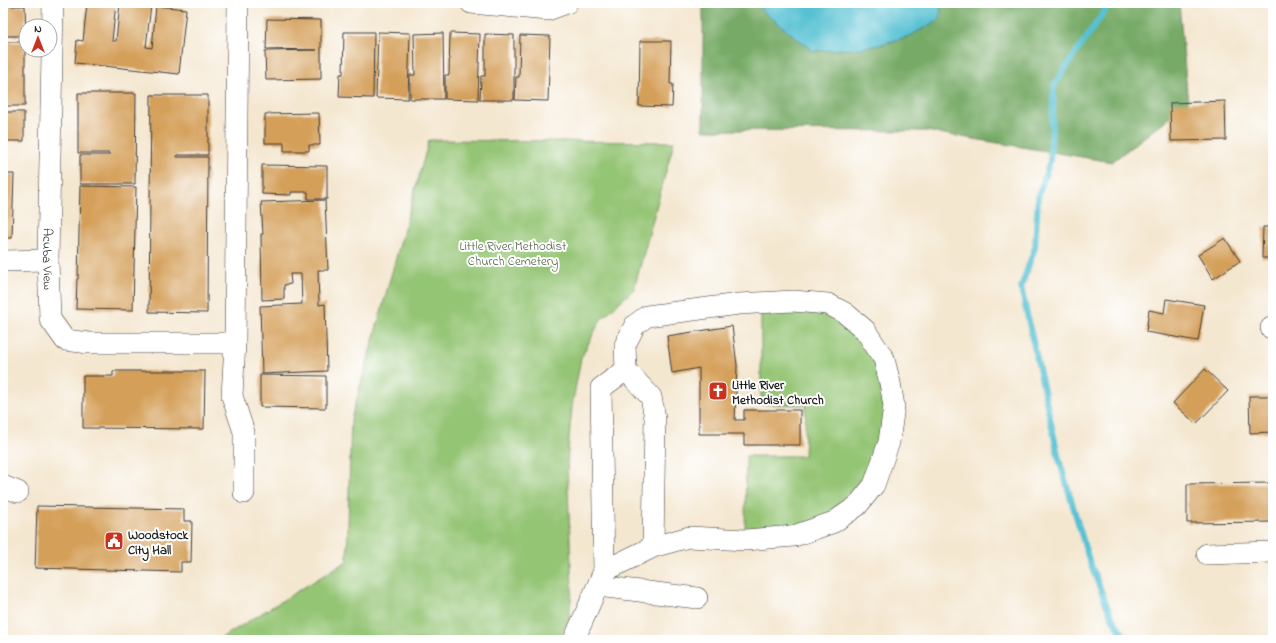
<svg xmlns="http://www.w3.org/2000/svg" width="1276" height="643" font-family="'Indie Flower',sans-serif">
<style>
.green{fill:#94c575;stroke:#587048}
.forest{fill:#7a6;stroke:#4a6341}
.water{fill:#57c1d3;stroke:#3a6e78}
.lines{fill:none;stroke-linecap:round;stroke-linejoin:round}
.stream{stroke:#57c1d3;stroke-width:6}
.building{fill:#d49f59}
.minor-casing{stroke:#3c3a37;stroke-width:22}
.minor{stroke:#fff;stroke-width:21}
.labels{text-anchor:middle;stroke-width:4;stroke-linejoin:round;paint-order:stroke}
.park-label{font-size:13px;fill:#4c6040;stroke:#fff}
.street-label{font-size:13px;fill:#1c1c1c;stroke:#fff}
.poi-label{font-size:13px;font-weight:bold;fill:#1c1c1c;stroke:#fff;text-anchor:start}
</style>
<rect width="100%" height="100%" fill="#fff"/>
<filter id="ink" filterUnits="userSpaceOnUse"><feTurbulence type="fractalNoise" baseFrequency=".025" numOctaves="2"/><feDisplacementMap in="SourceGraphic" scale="8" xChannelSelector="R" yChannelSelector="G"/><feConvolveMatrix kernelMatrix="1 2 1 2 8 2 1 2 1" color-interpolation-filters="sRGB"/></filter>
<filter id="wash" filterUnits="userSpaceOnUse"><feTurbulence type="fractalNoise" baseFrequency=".012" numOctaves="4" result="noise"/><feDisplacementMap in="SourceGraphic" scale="16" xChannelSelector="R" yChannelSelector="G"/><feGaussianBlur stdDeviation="0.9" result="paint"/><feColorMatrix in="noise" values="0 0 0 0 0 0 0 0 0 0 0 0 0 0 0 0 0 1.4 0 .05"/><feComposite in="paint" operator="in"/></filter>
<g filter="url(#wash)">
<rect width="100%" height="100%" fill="#f4e7d0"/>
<path class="green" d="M429 140 674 142 634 289 601 319 581 358 572 406 567 462 572 591 569 617 559 640H218L347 561 351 419Z
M761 309 829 311 871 348 887 413 870 477 851 505 816 525 745 534 746 456H804L806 405 761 404Z"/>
<path class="forest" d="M703 3H1179L1188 103 1112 162 926 131 703 130Z"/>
<path class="water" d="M756 3H941L940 19 910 36 875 46 850 49 813 51 764 12Z"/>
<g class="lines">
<path class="stream" d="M1110 3 1054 85 1050 161 1038 197 1035 247 1021 287 1059 459 1089 560 1111 616 1127 640"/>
</g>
<g id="blocks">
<path class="building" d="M87 3H116L112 41H116L120 3 151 5 146 47 152 48 156 6 186 9 179 74 75 63 77 40 83 41Z
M3 6H25L26 36H3Z
M267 19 321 20V79L266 80 265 51 317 50 266 49Z
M344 32H374L373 98 339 97 340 74H343Z
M378 32 410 33 408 99 376 98Z
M443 33 444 99H410V75H415L414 34Z
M450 33 480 34 478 100 445 99V75H449Z
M485 34 514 35V100H480L481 76H485Z
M520 35 550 36 548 101 515 100 516 77H519Z
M640 41H671L670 84H673L672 107 639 106Z
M3 42H25V106H3Z
M78 93H136L135 184H80V155H109V153H78Z
M151 95H208V155H177V157H208L207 313 149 312Z
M1225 101 1226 140 1171 141 1170 103Z
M3 112H24V141H3Z
M319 113 320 145H309V151H284V143H265V114Z
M262 165 327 166V199H308V192H291V195L262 194Z
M3 174H14L12 238H3Z
M80 186 136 187 133 310 76 309 77 279H78Z
M325 200 328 270H318L319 305 325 304 327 371 262 374 260 306 302 304 301 274H290L291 284 284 285V299L262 300 261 234H263L261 202Z
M1263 227H1273V258H1262Z
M1225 238 1240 261 1213 279 1198 255Z
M1166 299 1204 305 1198 341 1146 332 1149 310 1164 313Z
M732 326 737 365 735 420H744V410H800V445H744V434H699V368L672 373 667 336Z
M1205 369 1228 391 1196 424 1173 403Z
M113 371H205L204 429 83 428V376H113Z
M260 375 326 376V408L260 407Z
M1249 396H1273V432L1250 433Z
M1273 483V522L1187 523V484Z
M37 506 184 509V521H192L191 562H181V572L35 568Z"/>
</g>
</g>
<g filter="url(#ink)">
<use href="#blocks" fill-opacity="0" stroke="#3c3a37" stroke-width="1"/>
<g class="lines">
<g class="minor-casing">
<g id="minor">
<path id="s1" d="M53 3 48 260 50 319 65 340 89 343H235"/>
<path d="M238 3 235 343 232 396 244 432V493"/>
<path d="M471 3 548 10 567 3"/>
<path d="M3 261 48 260"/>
<path d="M1271 328H1273"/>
<path d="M3 486 18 492"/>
<path d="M1207 554 1273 552"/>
<path d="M604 571 601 388 626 370"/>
<path d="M598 586 697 598"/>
<path d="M574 640 604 571 653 547 689 537 746 540 794 536 834 522 857 506 874 485 889 442 894 406 890 383 884 359 865 330 845 313 828 304 793 301 739 304 647 316 635 325 625 345 626 370 651 397 655 418 653 547"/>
</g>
</g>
<use href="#minor" class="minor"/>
</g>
</g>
<defs>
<g id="church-square" transform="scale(1)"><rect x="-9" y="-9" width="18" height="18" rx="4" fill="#c8321e" stroke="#fff"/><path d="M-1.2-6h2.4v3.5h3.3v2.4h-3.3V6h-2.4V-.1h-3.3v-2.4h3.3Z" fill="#fff"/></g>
<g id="civic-square" transform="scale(1)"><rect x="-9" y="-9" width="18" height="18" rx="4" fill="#c8321e" stroke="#fff"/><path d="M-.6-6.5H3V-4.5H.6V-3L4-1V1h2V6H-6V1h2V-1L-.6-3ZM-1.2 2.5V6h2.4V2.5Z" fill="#fff"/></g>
</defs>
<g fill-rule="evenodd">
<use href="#church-square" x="718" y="391"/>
<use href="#civic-square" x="114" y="541"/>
</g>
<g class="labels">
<g class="park-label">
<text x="513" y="250">Little River Methodist<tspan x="513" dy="15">Church Cemetery</tspan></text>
</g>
<g class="street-label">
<text dy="5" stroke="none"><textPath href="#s1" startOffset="256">Acuba View</textPath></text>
</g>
<g class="poi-label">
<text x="732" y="389">Little River<tspan x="732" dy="15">Methodist Church</tspan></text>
<text x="128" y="539">Woodstock<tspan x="128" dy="15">City Hall</tspan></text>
</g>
</g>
<rect width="1276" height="643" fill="none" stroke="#fff" stroke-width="16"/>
<g transform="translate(38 38)"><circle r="19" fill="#ffffff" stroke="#a4a4a4"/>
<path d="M0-3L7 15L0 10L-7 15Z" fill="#c8321e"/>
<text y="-6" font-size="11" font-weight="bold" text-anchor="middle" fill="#1c1c1c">N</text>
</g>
</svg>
